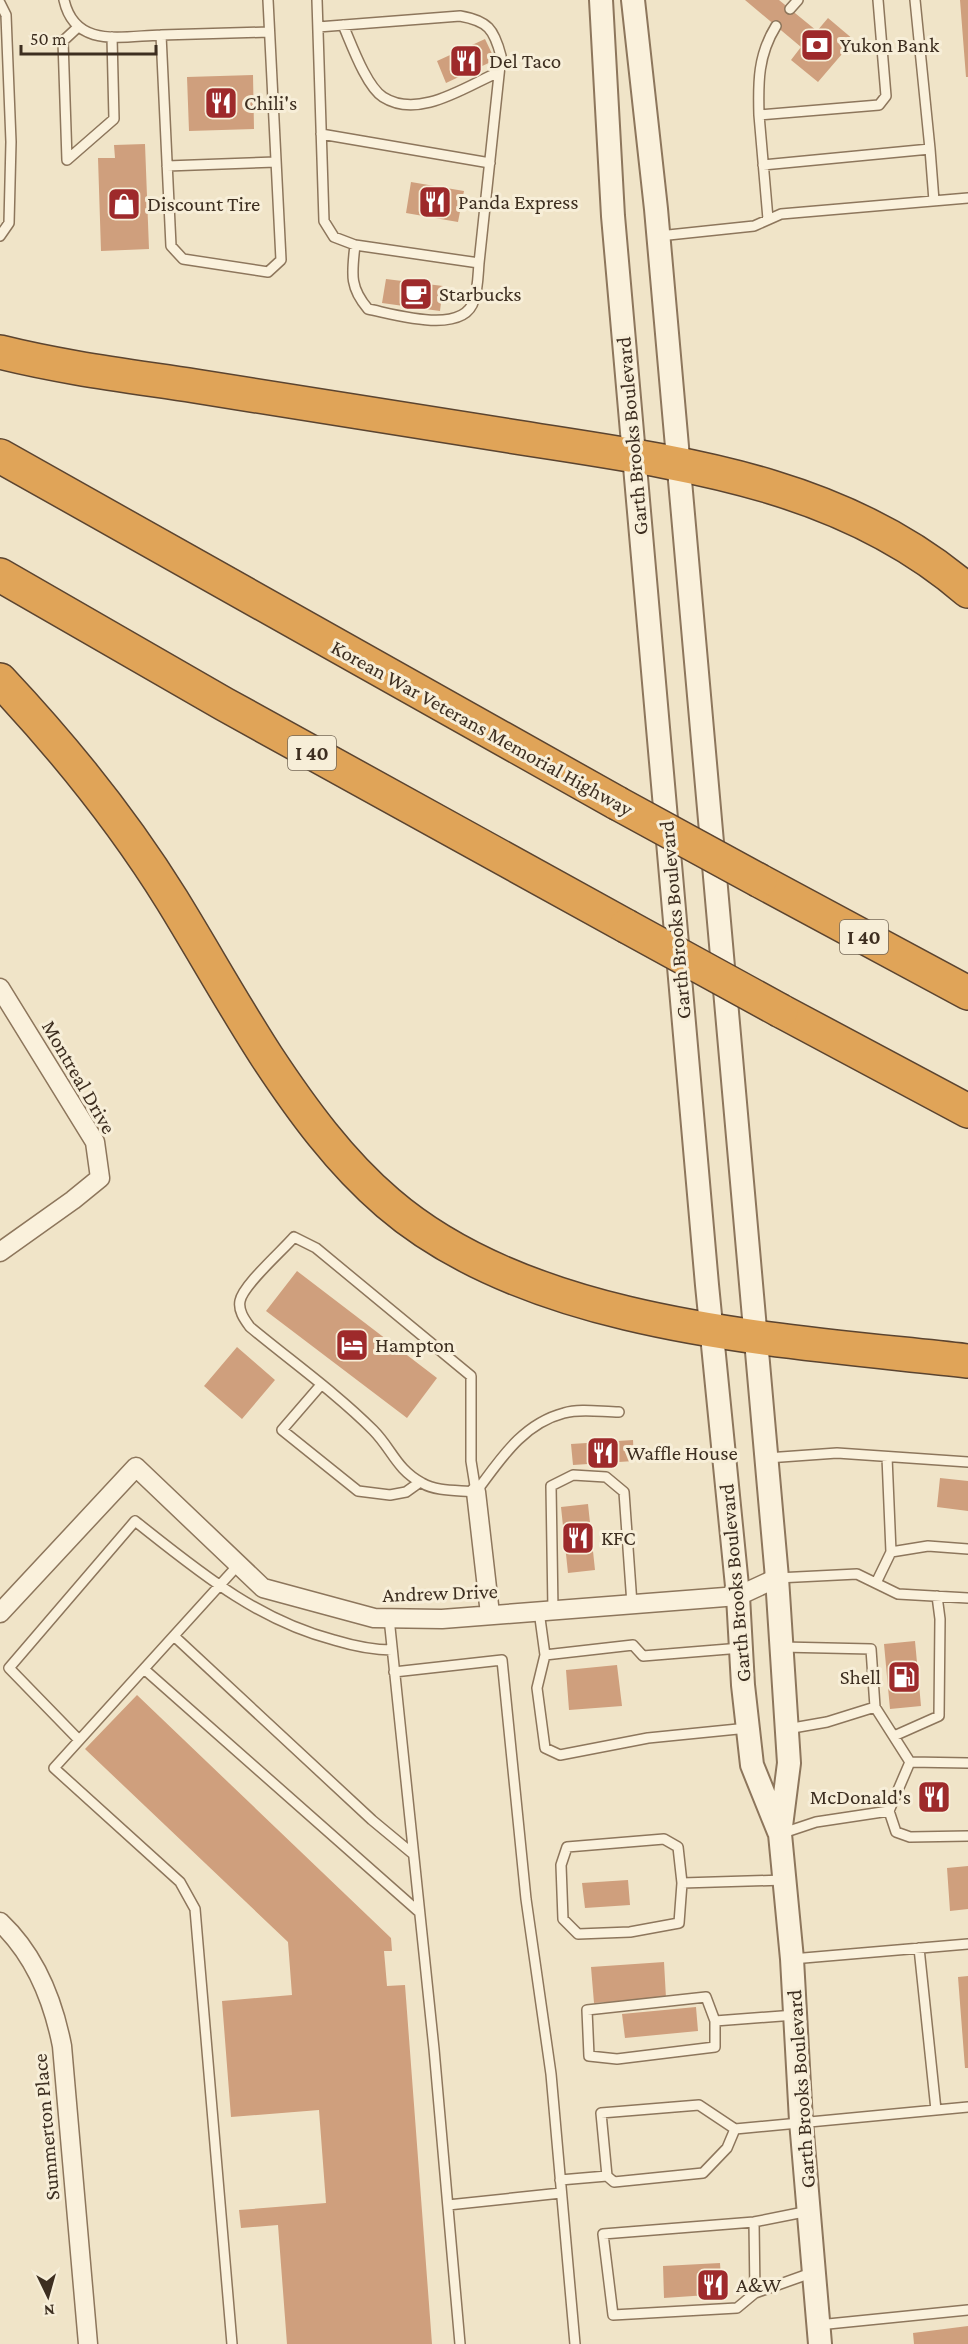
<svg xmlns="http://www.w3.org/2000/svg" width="968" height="2344" font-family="'Crimson Pro',serif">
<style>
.building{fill:#cf9f7d}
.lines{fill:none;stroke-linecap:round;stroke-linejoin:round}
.service-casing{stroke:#8d765c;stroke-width:12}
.minor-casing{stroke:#8d765c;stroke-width:21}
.tertiary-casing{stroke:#8d765c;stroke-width:26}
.motorway-casing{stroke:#5b4430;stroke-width:36}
.service{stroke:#faf1dc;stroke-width:9}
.minor{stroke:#faf1dc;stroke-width:18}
.tertiary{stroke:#faf1dc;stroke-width:22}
.motorway{stroke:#e0a458;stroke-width:33}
.motorway-bridge-casing{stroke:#5b4430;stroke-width:36;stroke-linecap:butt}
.motorway-bridge{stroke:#e0a458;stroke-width:33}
.labels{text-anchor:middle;stroke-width:6;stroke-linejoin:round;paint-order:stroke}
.shield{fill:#f7eed8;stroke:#756857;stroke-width:1.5}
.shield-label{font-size:20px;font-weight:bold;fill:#3d2e20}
.poi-label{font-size:21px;fill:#3d2e20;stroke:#f7eed8;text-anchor:start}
.street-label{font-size:21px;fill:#3d2e20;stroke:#f7eed8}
</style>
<rect width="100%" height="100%" fill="#f0e4c8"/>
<path class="building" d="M745 0H779L817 31 828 18 854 40 818 82 791 60 801 47Z
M960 0H968V77H966Z
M485 39 495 60 446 83 437 61Z
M253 75 254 129 189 131 187 77Z
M145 144 149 249 101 251 98 158H115L114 145Z
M411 182 464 191 458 222 406 213Z
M386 279 443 286 440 311 382 303Z
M297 1271 437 1378 407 1418 266 1311Z
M237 1347 275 1380 242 1419 204 1386Z
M633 1440 634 1461 573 1465 571 1444Z
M940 1478 968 1481V1511L937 1507Z
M588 1504 595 1570 568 1573 561 1507Z
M915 1641 921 1706 890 1709 884 1644Z
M617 1665 622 1706 569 1710 566 1670Z
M137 1695 391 1938 392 1951H384L387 1986 405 1985 432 2344H287L278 2225 241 2228 239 2210 326 2203 319 2110 231 2117 222 2001 292 1995 288 1942 85 1749Z
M968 1866V1909L950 1911 947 1868Z
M628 1880 630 1905 585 1908 582 1883Z
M664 1962 666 1998 594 2003 591 1967Z
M968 1976V2068H965L958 1977Z
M696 2007 698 2031 625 2038 622 2014Z
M720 2263 722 2294 664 2298 663 2266Z
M968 2326V2344H914L913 2333Z"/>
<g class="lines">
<g class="service-casing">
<path id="service" d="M64 0C75 49 122 36 161 35
M268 0 281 260 268 272 183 259 171 246 161 35 269 32
M317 0 324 221 334 237 355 245 479 263 501 56C494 29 488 21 460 16L318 27
M915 0 930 149
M0 3 6 15 11 142 9 223 0 236
M790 9 798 0
M343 25C351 43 366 86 383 97 419 120 466 86 499 72
M77 28 63 41 67 160 114 119 112 37
M759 115C758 82 758 55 776 26
M321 134 490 163
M763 165 930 149 934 201
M167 166 276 162
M768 219 759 115 879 105 886 96 878 0
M659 236 754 226 781 214 968 198
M355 245C352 273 349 287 368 309 394 314 464 336 474 300 478 289 478 275 479 263
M294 1237 316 1248 471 1376V1461L476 1492C459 1490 437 1492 422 1483 396 1469 392 1449 373 1430 336 1393 291 1361 250 1327 245 1320 238 1311 240 1301 243 1285 282 1251 294 1237Z
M320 1386 282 1430 358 1491 390 1495 406 1492 420 1482
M887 1457 891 1552
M767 1458 837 1453 968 1462
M476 1492C500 1460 522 1424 564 1413 580 1408 602 1412 619 1412
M777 1578 857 1574 898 1594 968 1598
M876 1583 891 1552 928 1546 968 1549
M553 1610 551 1486 573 1475 606 1477 624 1492 632 1604
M539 1611 545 1655 633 1645 643 1656 741 1648
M389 1618 434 2049 460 2344
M174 1636 372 1820 413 1854
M782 1647 871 1649 875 1707
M545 1655 537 1688 545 1748 560 1755 648 1738 748 1728
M144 1669 419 1912
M394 1672 502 1660 526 1899 551 2074 575 2344
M787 1729 827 1722 875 1707 910 1762
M894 1736 939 1716 940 1619 937 1596
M79 1740 9 1668 135 1521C197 1570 256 1620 334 1640 354 1646 371 1650 392 1650
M968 1763 910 1762 889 1811 896 1832 910 1837 968 1836
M780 1834 816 1822 889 1811
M682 1883 679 1923 630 1932 578 1934 563 1919 561 1865 567 1847 664 1839 678 1847 682 1883 784 1880
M919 1948 936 2110
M792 1959 968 1944
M715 2021V2047L617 2059 589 2056 587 2010 706 1997 715 2021 795 2015
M735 2129 727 2148 703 2173 614 2182 607 2176 601 2113 699 2105 735 2129 968 2107
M560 2180 607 2176
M448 2205 561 2193
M809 2211 754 2222 603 2234 613 2315 737 2308 755 2293 814 2272
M754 2222 755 2293
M818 2325 968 2310
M232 2344 195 1909 180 1882 54 1768 239 1564"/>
</g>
<g class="minor-casing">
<path id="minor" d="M0 988 95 1142 100 1178 73 1200 0 1252
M476 1492 490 1614
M0 1613 136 1467 263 1588 374 1618 442 1619 738 1596 777 1578
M0 1922C35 1955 53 2000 62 2046L88 2344"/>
</g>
<g class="tertiary-casing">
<path id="tertiary" d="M601 0 613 216 707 1285 738 1596 743 1685 752 1765 779 1832
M633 0 656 209 777 1578 789 1763 780 1834 792 1959 801 2121 820 2344"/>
</g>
<g class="motorway-casing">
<path id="motorway" d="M0 352C64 368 130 376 195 386 300 403 405 419 510 436 672 462 839 479 968 591
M0 456 617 803
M0 575 224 704 626 926
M0 680C63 747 123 821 172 900 204 952 234 1006 267 1057 302 1110 340 1162 388 1203 534 1329 784 1340 968 1361
M760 881 968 993
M781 1011 968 1111"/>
</g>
<use href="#service" class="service"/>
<use href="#minor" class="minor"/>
<use href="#tertiary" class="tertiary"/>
<use href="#motorway" class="motorway"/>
<g class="motorway-bridge-casing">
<path id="motorway-bridge" d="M617 803 760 881
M626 926 781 1011"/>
</g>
<use href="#motorway-bridge" class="motorway-bridge"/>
</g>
<defs>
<g id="bank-square" transform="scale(1.725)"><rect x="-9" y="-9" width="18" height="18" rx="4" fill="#9e2a2b" stroke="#f7eed8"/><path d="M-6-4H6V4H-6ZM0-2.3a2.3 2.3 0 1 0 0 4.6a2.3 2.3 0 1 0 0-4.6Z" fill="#fff"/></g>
<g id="restaurant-square" transform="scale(1.725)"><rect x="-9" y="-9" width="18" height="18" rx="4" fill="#9e2a2b" stroke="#f7eed8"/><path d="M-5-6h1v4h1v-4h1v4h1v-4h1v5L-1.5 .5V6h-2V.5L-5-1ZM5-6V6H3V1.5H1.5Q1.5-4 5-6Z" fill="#fff"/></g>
<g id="shop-square" transform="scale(1.725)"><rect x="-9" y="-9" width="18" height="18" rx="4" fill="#9e2a2b" stroke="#f7eed8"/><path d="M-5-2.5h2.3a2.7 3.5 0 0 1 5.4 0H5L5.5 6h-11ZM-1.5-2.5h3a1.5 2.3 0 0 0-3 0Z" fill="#fff"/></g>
<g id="cafe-square" transform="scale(1.725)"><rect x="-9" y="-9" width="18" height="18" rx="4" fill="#9e2a2b" stroke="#f7eed8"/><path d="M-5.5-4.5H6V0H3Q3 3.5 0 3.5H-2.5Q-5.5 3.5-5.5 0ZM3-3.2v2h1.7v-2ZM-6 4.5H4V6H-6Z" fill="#fff"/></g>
<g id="hotel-square" transform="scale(1.725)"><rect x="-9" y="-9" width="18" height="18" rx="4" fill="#9e2a2b" stroke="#f7eed8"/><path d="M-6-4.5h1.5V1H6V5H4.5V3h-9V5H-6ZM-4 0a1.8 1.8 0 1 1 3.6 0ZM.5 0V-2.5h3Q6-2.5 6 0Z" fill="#fff"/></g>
<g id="fuel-square" transform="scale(1.725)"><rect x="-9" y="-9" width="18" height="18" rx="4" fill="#9e2a2b" stroke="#f7eed8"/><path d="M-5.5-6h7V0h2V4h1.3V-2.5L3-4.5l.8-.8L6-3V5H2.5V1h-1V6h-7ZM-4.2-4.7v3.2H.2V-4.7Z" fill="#fff"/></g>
</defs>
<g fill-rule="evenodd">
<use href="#bank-square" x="817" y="45"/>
<use href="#restaurant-square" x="466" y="61"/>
<use href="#restaurant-square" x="221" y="103"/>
<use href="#restaurant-square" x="435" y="202"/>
<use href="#shop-square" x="124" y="204"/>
<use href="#cafe-square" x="416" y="294"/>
<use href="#hotel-square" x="352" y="1345"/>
<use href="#restaurant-square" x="603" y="1453"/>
<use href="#restaurant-square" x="578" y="1538"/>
<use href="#fuel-square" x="904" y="1677"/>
<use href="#restaurant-square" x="934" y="1797"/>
<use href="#restaurant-square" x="713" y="2285"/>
</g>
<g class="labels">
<g class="shield">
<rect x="288" y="736" width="48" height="34" rx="4.5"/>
<rect x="840" y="920" width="48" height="34" rx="4.5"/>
</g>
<g class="shield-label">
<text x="312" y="760">I 40</text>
<text x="864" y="944">I 40</text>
</g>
<g class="poi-label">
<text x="840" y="52">Yukon Bank</text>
<text x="489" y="68">Del Taco</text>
<text x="244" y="110">Chili's</text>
<text x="458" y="209">Panda Express</text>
<text x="147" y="211">Discount Tire</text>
<text x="439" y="301">Starbucks</text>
<text x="375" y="1352">Hampton</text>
<text x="626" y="1460">Waffle House</text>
<text x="601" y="1545">KFC</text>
<text x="881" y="1684" text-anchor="end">Shell</text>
<text x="911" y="1804" text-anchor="end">McDonald's</text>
<text x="736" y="2292">A&amp;W</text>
</g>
<g class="street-label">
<text transform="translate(632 436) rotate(-95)" y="7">Garth Brooks Boulevard</text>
<text transform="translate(482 728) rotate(29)" y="7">Korean War Veterans Memorial Highway</text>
<text transform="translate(675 920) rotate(-95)" y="7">Garth Brooks Boulevard</text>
<text transform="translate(79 1077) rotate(60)" y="7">Montreal Drive</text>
<text transform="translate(735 1583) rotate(-95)" y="7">Garth Brooks Boulevard</text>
<text transform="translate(440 1593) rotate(-2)" y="7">Andrew Drive</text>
<text transform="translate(801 2089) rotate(-94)" y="7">Garth Brooks Boulevard</text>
<text transform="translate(46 2127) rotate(-95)" y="7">Summerton Place</text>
</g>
</g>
<g transform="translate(48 2296) rotate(175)" stroke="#f7eed8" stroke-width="4.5" paint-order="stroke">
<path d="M0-4.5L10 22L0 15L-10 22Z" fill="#3d2e20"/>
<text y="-9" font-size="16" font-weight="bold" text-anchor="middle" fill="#3d2e20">N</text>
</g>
<path d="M21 45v9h135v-9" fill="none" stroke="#3d2e20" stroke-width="3"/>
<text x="30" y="45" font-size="18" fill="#3d2e20" stroke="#f7eed8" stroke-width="4.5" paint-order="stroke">50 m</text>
</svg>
